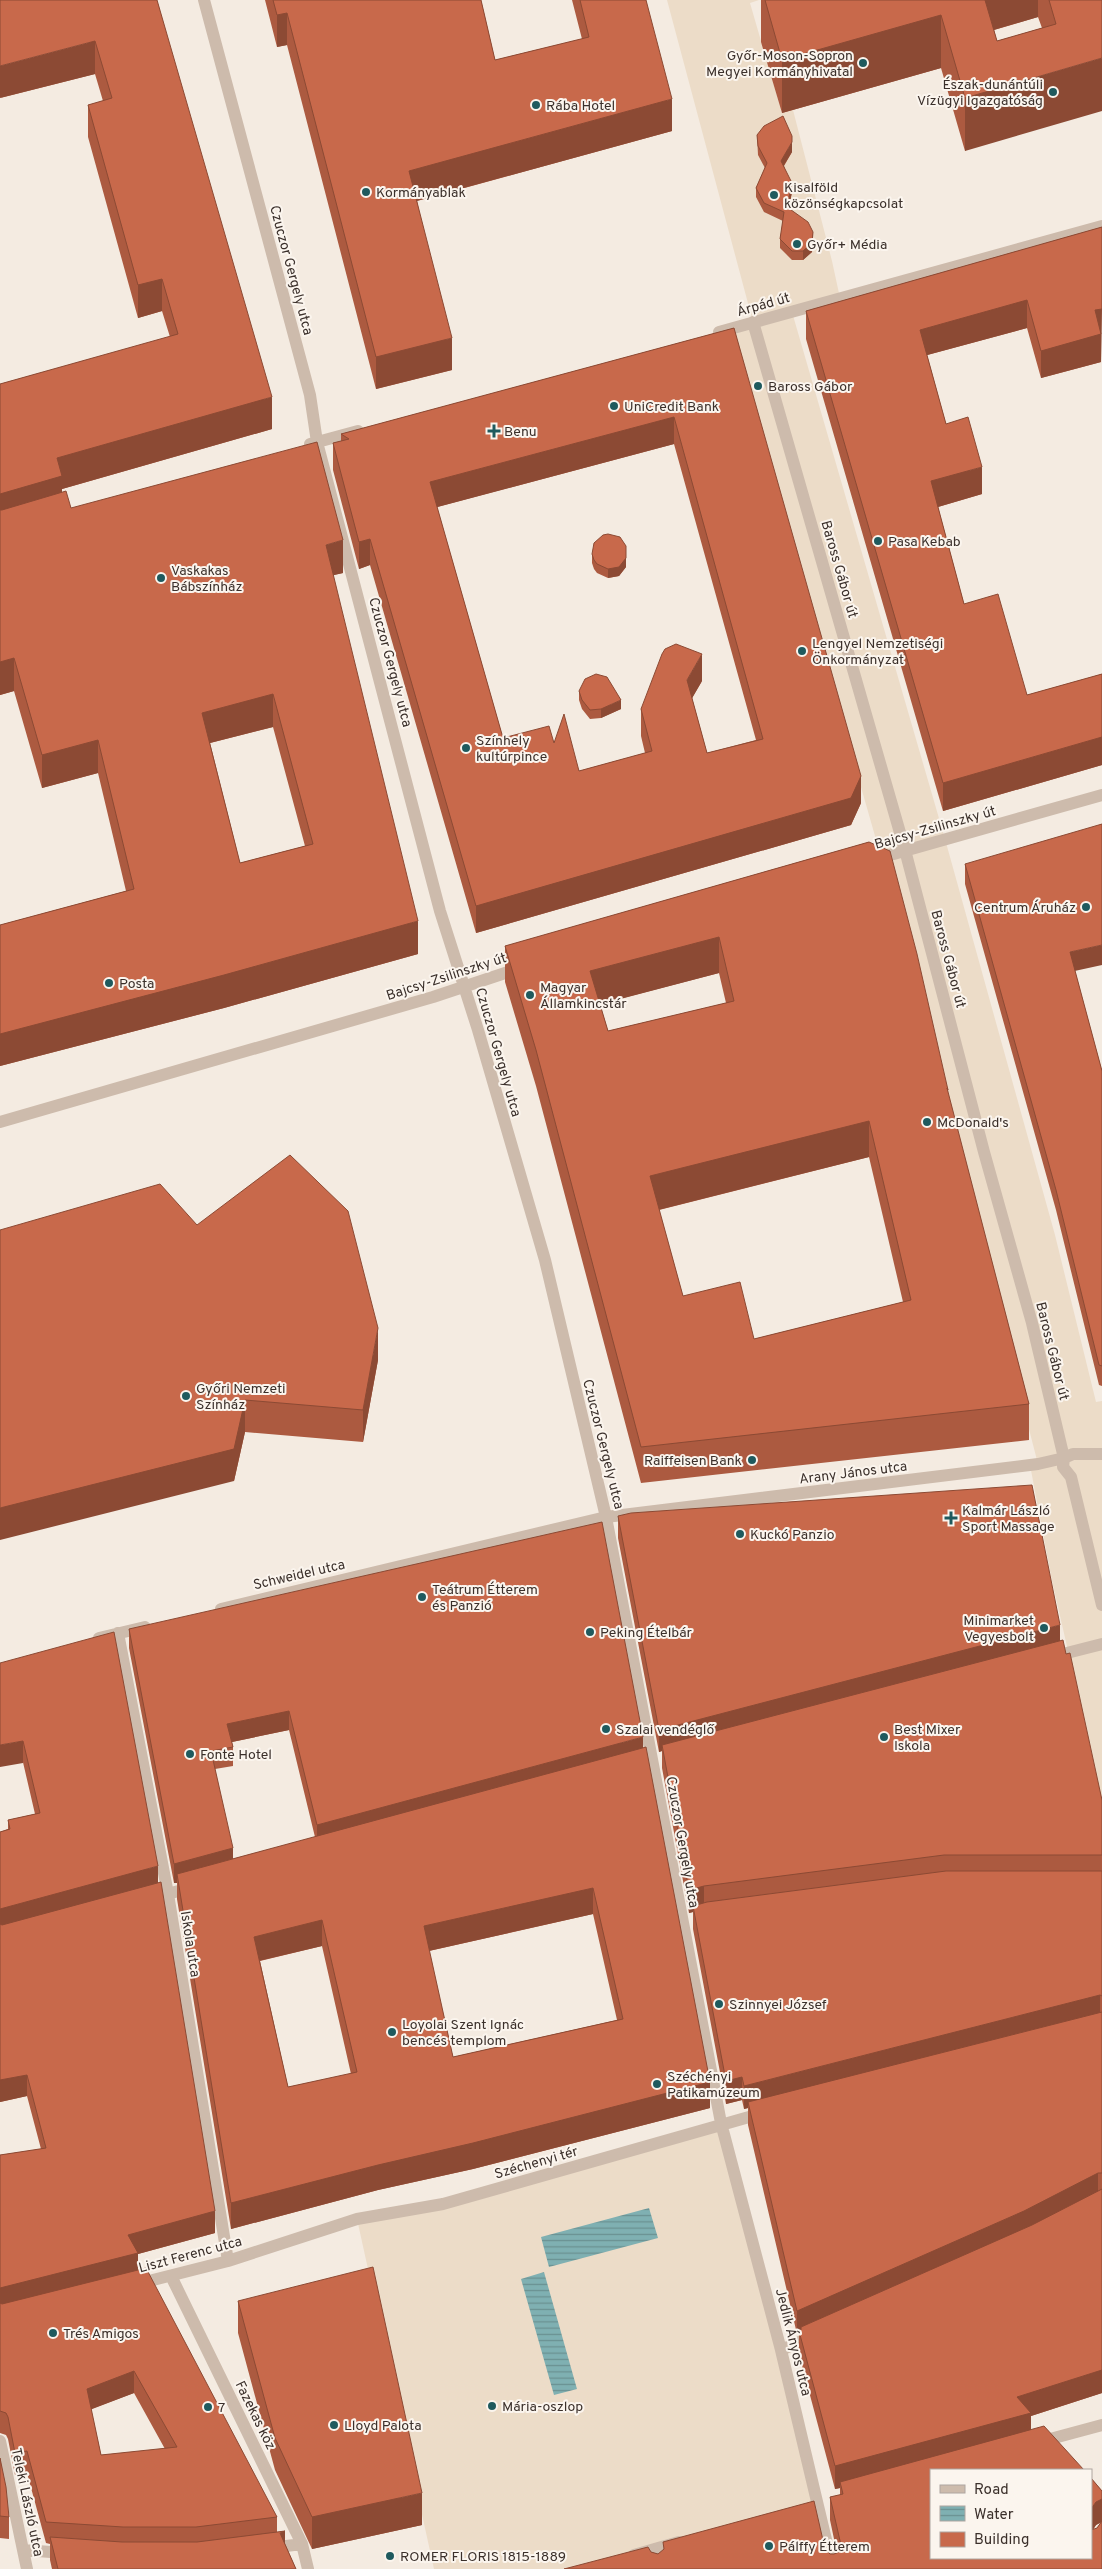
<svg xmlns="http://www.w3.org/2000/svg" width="1102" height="2569" font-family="Overpass,sans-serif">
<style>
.plaza{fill:#ecdcc8}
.water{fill:url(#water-rules)}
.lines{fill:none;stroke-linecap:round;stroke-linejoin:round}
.minor{stroke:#cdbbac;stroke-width:12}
.wall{fill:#ac5a40;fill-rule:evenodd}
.shaded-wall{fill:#8c4a34}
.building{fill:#c8694b;stroke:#8c4a34;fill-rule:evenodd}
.poi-dot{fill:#1f5a5e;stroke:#fbf5ee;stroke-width:2}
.labels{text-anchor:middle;stroke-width:4;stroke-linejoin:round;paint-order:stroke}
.poi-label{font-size:14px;fill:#3b302b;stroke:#fbf5ee;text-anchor:start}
.street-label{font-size:14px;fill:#3b302b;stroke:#fbf5ee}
</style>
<defs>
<pattern id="water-rules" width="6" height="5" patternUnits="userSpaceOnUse" patternTransform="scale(1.25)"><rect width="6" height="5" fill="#7fb0b2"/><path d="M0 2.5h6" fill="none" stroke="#699091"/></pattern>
</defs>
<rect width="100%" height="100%" fill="#f4ebe1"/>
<path class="plaza" d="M667 0H759L750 3 782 113 793 110 832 261 840 298 792 312 945 839 1055 1235 1096 1402 1102 1401V1799L1052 1581 1030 1465 1038 1464 881 857 730 329 753 322Z
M721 2123 817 2502 578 2569H434L357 2219 443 2204Z"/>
<path class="water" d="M649 2208 658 2238 549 2267 541 2237Z
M544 2272 577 2389 554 2395 521 2279Z"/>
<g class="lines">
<path class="minor" d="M204 0 310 395 317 442 440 911 478 1030 545 1260 606 1517 721 2123 781 2350 833 2569
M753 322 905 850 984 1152 1032 1323 1064 1458 1063 1467 1071 1477 1102 1605
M719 332 1102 226
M310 444 358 431
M876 859 1102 795
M0 1122 433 997 520 968
M221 1609 606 1517 1038 1464 1064 1458 1073 1454H1102
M118 1633 168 1894 228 2261
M99 1638 145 1627
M1051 1657 1102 1644
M148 1899 194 1887
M171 2276 302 2544 308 2569
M137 2284 228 2261 357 2219 443 2204 763 2113
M781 2350 813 2336
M0 2441 27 2569
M1039 2442 1102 2425
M270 2548 302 2544
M23 2550 65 2553
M634 2555 679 2542"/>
</g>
<path class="wall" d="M157 0 272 429 62 489V493L71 508 343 573 333 575 418 954 224 1008 0 1066V925L126 891 98 773 42 788 14 691 0 695V384L170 337 162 311 138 318 88 137V105L103 101 95 74 0 98ZM273 727 305 846 240 863 210 743Z
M265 0H481L495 60 582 39 572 0H646L672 131 417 201 452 370 376 389 287 45 277 47Z
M761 0H1102L965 151 941 68 782 113 761 42ZM1038 17 1042 28 997 41 994 30Z
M757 135 792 152 784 166 792 192 789 208 813 241 812 252 803 260H792L780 248V239L783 221 764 212 756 197V188L765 168 758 155Z
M1102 227 1101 362 1041 378 1027 328 927 355 946 424 982 494 938 507 964 604 1027 695 1102 674V765L943 811 806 339V311Z
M734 328 861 803 851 825 476 933 370 565 359 569 333 470V443L341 441V434ZM674 444 756 740 707 753 692 698 702 681 641 709V736L645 753 579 771 554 743 503 738 437 507Z
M592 554 626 567 619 576 608 578 597 573 594 569 592 563Z
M579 691 621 709 601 718 590 719 582 709 579 700Z
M869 842 948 1090V1094L1029 1404V1440L641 1483 536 1086 505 982V946ZM719 973 726 1003 608 1031 600 1004ZM869 1157 903 1302 754 1339 683 1296 659 1210Z
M965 864 1075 971 1102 1071V1386L1099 1385 1056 1210 965 884Z
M197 1225 378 1360 363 1442 245 1432 234 1481Z
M618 1516 1060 1641 1066 1654 1102 1800V2393L1031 2416 931 2470 1091 2558V2478L1102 2491V2569H564L651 2552 658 2554 825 2549 830 2554H834L837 2553 830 2520V2497L840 2495V2488L835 2489 799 2354V2333L797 2334 748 2125V2108L744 2109 742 2100 726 2104 693 1929V1912L689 1913 662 1768V1751L659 1752 618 1538ZM1101 2522 1097 2528 1093 2530 1096 2525Z
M129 1629 643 1748 710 2108 473 2169 378 2190 231 2229 177 1899V1883H174L129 1648ZM289 1730 315 1837 233 1859 215 1769 233 1766V1747L232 1742ZM593 1914 617 2020 453 2057 429 1951ZM322 1946 351 2074 288 2087 260 1961Z
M0 1663 158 1883 215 2233 138 2254V2270L277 2517V2532L285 2544 296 2569H52L50 2560V2544L46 2543 27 2473 15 2475 8 2439 6 2435 0 2433V2155L41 2149 27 2096 0 2102V1832L8 1829V1820L35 1814ZM134 2393 165 2449 101 2455 91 2409Z
M238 2301 422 2525 312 2549 275 2470 238 2333Z
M0 2458 9 2517V2539L0 2538Z"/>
<path class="shaded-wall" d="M980 0H1038V17L980 34Z
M287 13V45L277 47V15Z
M941 15V68L782 113V60Z
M95 41V74L0 98V66Z
M1102 58V111L965 151V98Z
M672 99V131L409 203V171Z
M792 142V152L781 170V161Z
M792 183V192L787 216V207Z
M813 232V241L812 252 803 260V251Z
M162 279V311L138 318V285Z
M1027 300V328L920 357V330Z
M1102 309 1101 362 1041 378V351L1095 310Z
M452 338V370L376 389V357Z
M272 397V429L62 489V508L0 527V494L57 458Z
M674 417V444L430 509V482Z
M982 467V494L931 509V481Z
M370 539V565L359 569V542Z
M343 540V573L326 577V545Z
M626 558V567L619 576 608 578V569Z
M702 654V681L687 707V680Z
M14 658V691L0 695V662Z
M273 694V727L202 745V713Z
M621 700V709L601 718V709Z
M1102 737V765L943 811V783Z
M98 740V773L42 788V755Z
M861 776V803L851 825 476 933V906Z
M418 921V954L224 1008 0 1066V1034Z
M719 937V973L590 1007V971Z
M1102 945V965L1070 972V952Z
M869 1121V1157L650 1212V1176Z
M378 1328V1360L363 1442V1410Z
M245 1400V1432L234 1481 0 1540V1508Z
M1060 1625V1647L662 1745V1751L659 1752V1730Z
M289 1711V1730L227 1743V1724Z
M643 1737V1756L317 1845V1825Z
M23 1741V1763L0 1767V1745Z
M233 1848V1867L177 1874V1883H174V1864Z
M158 1866V1888L0 1931V1909Z
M704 1886V1909L693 1906V1912L689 1913V1890Z
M593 1888V1914L424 1952V1926Z
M322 1920V1946L254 1962V1937Z
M1100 1995V2018L748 2102V2108L744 2109V2086Z
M27 2075V2096L0 2102V2080Z
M742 2077V2100L726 2104V2081Z
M710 2082V2108L473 2169 378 2190 231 2229V2203L378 2165Z
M1098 2173V2196L801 2327V2332L797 2334V2311Z
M215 2211V2233L138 2254V2275L0 2310V2288L128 2235Z
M1102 2370V2393L1031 2416V2436L840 2482V2488L835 2489V2466L1017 2397Z
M134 2371V2393L87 2411V2389Z
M422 2493V2525L312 2549V2517Z
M1102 2499V2522L1096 2525 1091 2532V2509L1096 2502Z
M285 2531V2554L280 2533Z"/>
<path class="building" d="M0 0H157L272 397 57 458 62 476 0 494V384L178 334 162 279 138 285 88 105 112 98 95 41 0 66Z
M273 0H481L495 60 589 37 580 0H646L672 99 409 171 452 338 376 357 287 13 277 15Z
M765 0H985L997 41 1056 24 1049 0H1102V58L965 98 941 15 782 60Z
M783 116 792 136V142L781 161 792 183 787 207 808 222 813 232 812 243 803 251H792L780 239 784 212 764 203 756 188 767 163 758 146 757 135 764 126Z
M1102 227V309L1095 310 1101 334 1041 351 1027 300 920 330 946 424 968 417 982 467 931 481 964 604 998 594 1027 695 1102 674V737L943 783 806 311Z
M734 328 861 776 851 798 476 906 370 539 359 542 333 443 349 439 341 434ZM674 417 763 739 707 753 687 680 702 654 676 644 665 649 662 654 641 709 652 751 579 771 564 714 554 743 549 726 503 738 430 482Z
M317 442 343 540 326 545 418 921 224 975 0 1034V925L134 889 98 740 42 755 14 658 0 662V510H2L66 491 71 508ZM273 694 313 844 240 863 202 713Z
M608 534 620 537 626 546V558L619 567 608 569 597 564 594 560 592 554 594 543 603 535Z
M596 674 607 677 621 700 601 709 590 710 582 700 579 691 585 679Z
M1102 824V945L1070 952 1102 1071V1366L1099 1365 1056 1190 965 864Z
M869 842 890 851 917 954 948 1090 947 1088 1029 1404 641 1447 536 1050 505 946ZM719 937 734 1001 608 1031 590 971ZM869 1121 911 1300 754 1339 740 1282 683 1296 650 1176Z
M290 1155 348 1211 378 1328 363 1410 245 1400 234 1449 0 1508V1230L160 1184 197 1225Z
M1032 1485 1060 1625 659 1730 618 1516 631 1513Z
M602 1522 643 1737 317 1825 289 1711 227 1724 233 1747 211 1751 233 1848 174 1864 129 1629Z
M114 1632 158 1866 0 1909V1832L10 1829 8 1820 40 1813 23 1741 0 1745V1663Z
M1063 1640 1066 1654 1070 1653 1102 1800V1855H944L704 1886 689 1890 662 1745Z
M646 1747 710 2082 473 2143 378 2165 231 2203 177 1874ZM593 1888 623 2019 453 2057 424 1926ZM322 1920 357 2072 288 2087 254 1937Z
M946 1871H1102V1996L1100 1995 744 2086 742 2077 726 2081 693 1906 707 1902Z
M161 1882 215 2211 128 2235 138 2253 0 2288V2155L46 2148 27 2075 0 2080V1924L2 1925Z
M1102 2012V2173H1098L1024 2211 797 2311 748 2102Z
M1102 2189V2370L1017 2397 1031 2413 835 2466 799 2331 801 2330V2327L1032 2225Z
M373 2267 422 2493 312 2517 275 2438 238 2301Z
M146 2268 277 2517 196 2527H123L46 2522 27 2451 15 2453 8 2417 6 2413 0 2411V2303L2 2304ZM134 2371 177 2447 101 2455 87 2389Z
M1044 2426 1084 2470H931V2558H1091V2530L1097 2528 1102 2521V2569H564L648 2547 651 2552 658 2554 664 2549 663 2542 814 2501 825 2549 830 2554H834L839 2552 841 2545 830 2497 843 2494 840 2482Z
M0 2458 6 2487 9 2517 0 2516Z
M1091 2478 1102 2491V2499L1096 2502 1091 2509Z
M285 2531 280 2533 296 2569H58L50 2537 122 2542H197Z"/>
<g class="poi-dot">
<circle cx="863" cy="63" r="5"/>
<circle cx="1053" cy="92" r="5"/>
<circle cx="536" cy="105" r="5"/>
<circle cx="366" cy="192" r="5"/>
<circle cx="774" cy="195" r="5"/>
<circle cx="797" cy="244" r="5"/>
<circle cx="758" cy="386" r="5"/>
<circle cx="614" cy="406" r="5"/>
<path d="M491.5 423.5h5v5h5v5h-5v5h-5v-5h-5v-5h5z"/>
<circle cx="878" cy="541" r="5"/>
<circle cx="161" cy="578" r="5"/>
<circle cx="802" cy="651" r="5"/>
<circle cx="466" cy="748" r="5"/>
<circle cx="1086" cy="907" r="5"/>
<circle cx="109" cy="983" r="5"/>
<circle cx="530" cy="995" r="5"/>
<circle cx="927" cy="1122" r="5"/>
<circle cx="186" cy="1396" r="5"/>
<circle cx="752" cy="1460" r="5"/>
<path d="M948.5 1510.5h5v5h5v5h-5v5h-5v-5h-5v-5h5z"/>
<circle cx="740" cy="1534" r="5"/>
<circle cx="422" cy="1597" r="5"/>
<circle cx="1044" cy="1628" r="5"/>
<circle cx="590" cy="1632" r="5"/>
<circle cx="606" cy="1729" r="5"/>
<circle cx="884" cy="1737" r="5"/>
<circle cx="190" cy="1754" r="5"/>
<circle cx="719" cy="2004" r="5"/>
<circle cx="392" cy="2032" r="5"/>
<circle cx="657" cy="2084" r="5"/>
<circle cx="53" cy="2333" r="5"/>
<circle cx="492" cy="2406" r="5"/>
<circle cx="208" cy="2407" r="5"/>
<circle cx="334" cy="2425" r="5"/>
<circle cx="769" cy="2546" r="5"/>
<circle cx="390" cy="2556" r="5"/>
</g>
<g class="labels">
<g class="poi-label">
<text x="853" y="60" text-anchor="end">Győr-Moson-Sopron<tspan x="853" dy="16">Megyei Kormányhivatal</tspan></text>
<text x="1043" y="89" text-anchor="end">Észak-dunántúli<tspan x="1043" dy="16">Vízügyi Igazgatóság</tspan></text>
<text x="546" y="110">Rába Hotel</text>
<text x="784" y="192">Kisalföld<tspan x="784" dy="16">közönségkapcsolat</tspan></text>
<text x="376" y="197">Kormányablak</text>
<text x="807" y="249">Győr+ Média</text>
<text x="768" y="391">Baross Gábor</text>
<text x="624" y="411">UniCredit Bank</text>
<text x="504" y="436">Benu</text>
<text x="888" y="546">Pasa Kebab</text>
<text x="171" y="575">Vaskakas<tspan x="171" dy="16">Bábszínház</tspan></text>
<text x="812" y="648">Lengyel Nemzetiségi<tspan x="812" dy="16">Önkormányzat</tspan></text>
<text x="476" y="745">Színhely<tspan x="476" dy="16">kultúrpince</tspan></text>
<text x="1076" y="912" text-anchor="end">Centrum Áruház</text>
<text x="119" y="988">Posta</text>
<text x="540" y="992">Magyar<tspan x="540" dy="16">Államkincstár</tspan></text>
<text x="937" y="1127">McDonald's</text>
<text x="196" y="1393">Győri Nemzeti<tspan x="196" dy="16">Színház</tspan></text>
<text x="742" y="1465" text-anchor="end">Raiffeisen Bank</text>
<text x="962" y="1515">Kalmár László<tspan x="962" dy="16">Sport Massage</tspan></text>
<text x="750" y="1539">Kuckó Panzio</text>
<text x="432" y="1594">Teátrum Étterem<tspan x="432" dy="16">és Panzió</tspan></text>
<text x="1034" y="1625" text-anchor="end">Minimarket<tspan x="1034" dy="16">Vegyesbolt</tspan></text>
<text x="600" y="1637">Peking Ételbár</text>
<text x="616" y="1734">Szalai vendéglő</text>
<text x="894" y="1734">Best Mixer<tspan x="894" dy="16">Iskola</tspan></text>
<text x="200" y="1759">Fonte Hotel</text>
<text x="729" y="2009">Szinnyei József</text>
<text x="402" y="2029">Loyolai Szent Ignác<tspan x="402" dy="16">bencés templom</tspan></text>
<text x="667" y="2081">Széchényi<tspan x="667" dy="16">Patikamúzeum</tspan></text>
<text x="63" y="2338">Trés Amigos</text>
<text x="502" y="2411">Mária-oszlop</text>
<text x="218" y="2412">7</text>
<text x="344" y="2430">Lloyd Palota</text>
<text x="779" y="2551">Pálffy Étterem</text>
<text x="400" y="2561">ROMER FLORIS 1815-1889</text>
</g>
<g class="street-label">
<text transform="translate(292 270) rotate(75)" y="5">Czuczor Gergely utca</text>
<text transform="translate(763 304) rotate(-16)" y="5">Árpád út</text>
<text transform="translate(840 569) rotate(74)" y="5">Baross Gábor út</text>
<text transform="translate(391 662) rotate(75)" y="5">Czuczor Gergely utca</text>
<text transform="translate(935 827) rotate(-16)" y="5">Bajcsy-Zsilinszky út</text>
<text transform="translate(949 959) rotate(75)" y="5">Baross Gábor út</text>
<text transform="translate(446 976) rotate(-18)" y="5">Bajcsy-Zsilinszky út</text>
<text transform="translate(499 1052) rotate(74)" y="5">Czuczor Gergely utca</text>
<text transform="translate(1053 1351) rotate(76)" y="5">Baross Gábor út</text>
<text transform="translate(604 1444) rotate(76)" y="5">Czuczor Gergely utca</text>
<text transform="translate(853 1472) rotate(-7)" y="5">Arany János utca</text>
<text transform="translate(299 1574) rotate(-13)" y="5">Schweidel utca</text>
<text transform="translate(683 1842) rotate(80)" y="5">Czuczor Gergely utca</text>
<text transform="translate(191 1944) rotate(81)" y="5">Iskola utca</text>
<text transform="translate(536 2162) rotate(-16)" y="5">Széchenyi tér</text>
<text transform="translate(190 2254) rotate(-15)" y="5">Liszt Ferenc utca</text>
<text transform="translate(794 2342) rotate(76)" y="5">Jedlik Ányos utca</text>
<text transform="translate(256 2415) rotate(64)" y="5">Fazekas köz</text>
<text transform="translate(28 2502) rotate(78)" y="5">Teleki László utca</text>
</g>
</g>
<rect x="930" y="2469" width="162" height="90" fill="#fbf5ee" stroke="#aea6a0"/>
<rect x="940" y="2485" width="25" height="8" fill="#cdbbac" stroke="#aea6a0"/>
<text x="974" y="2494" font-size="15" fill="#3b302b">Road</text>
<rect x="940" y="2506" width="25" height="15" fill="url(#water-rules)" stroke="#aea6a0"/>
<text x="974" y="2519" font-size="15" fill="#3b302b">Water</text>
<rect x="940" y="2532" width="25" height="15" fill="#c8694b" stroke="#aea6a0"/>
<text x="974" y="2544" font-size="15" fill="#3b302b">Building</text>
</svg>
